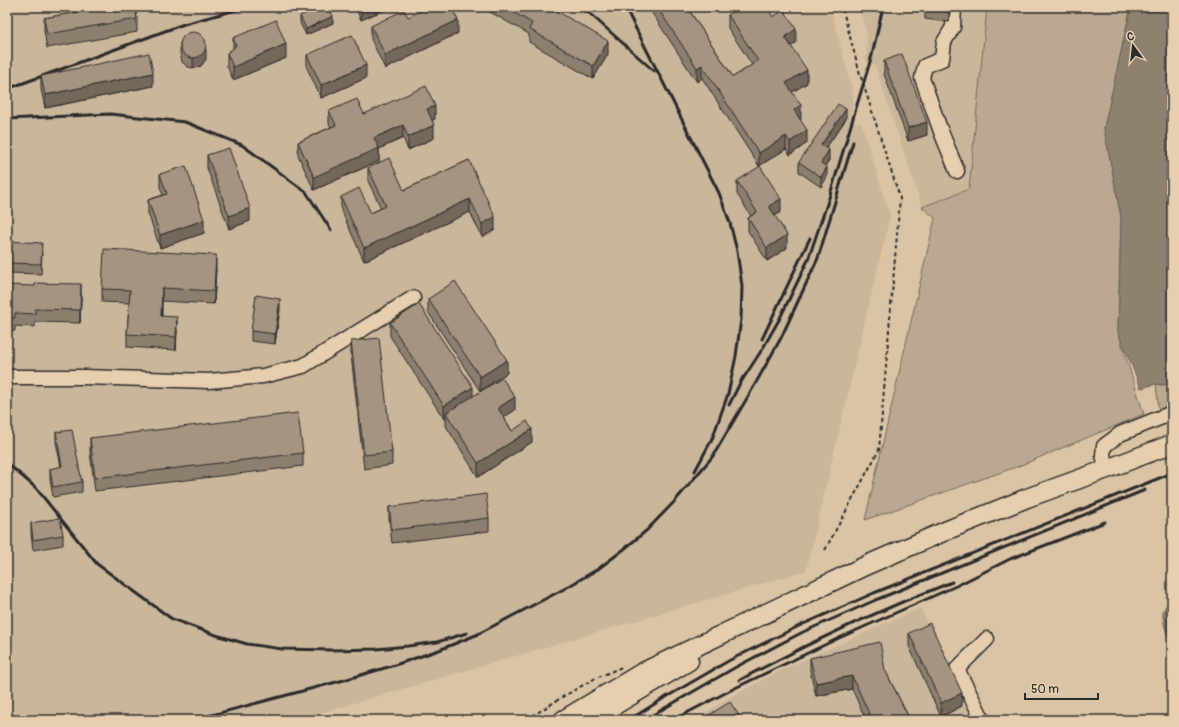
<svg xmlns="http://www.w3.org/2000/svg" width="1179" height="727" font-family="Pangolin,sans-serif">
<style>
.built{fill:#cab69b}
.green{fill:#baa890;stroke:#726a5e}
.water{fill:#8e8170;stroke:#665f54}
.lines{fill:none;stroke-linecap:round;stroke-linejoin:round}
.minor-casing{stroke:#2b2b2b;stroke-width:17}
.major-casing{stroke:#2b2b2b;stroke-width:21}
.path{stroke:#2b2b2b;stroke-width:2;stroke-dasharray:4 3;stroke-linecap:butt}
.minor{stroke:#e6ceae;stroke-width:14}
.major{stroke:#e6ceae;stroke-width:18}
.rail{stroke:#2b2b2b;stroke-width:3}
.wall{fill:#8d7f6e;stroke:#2b2b2b}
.shaded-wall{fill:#73685a;stroke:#2b2b2b}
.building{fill:#a49480;stroke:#2b2b2b}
</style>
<rect width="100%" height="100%" fill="#dbc4a6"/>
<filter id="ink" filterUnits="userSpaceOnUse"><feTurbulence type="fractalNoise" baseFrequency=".025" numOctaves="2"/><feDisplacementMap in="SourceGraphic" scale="8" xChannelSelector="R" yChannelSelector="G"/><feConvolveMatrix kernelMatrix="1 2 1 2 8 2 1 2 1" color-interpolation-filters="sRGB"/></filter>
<g filter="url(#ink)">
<path class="built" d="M7 7H830L854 96 850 120 858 123 861 122 890 216 806 571 297 720H7Z
M859 7H987L969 189 922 207 875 65 866 62 867 36Z
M920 608 975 720H694L727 699 781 670Z"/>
<path class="green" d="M987 7H1131L1104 128 1121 217 1118 332 1144 414 1019 466 865 520 935 218 922 207 969 189Z
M1172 376V409L1159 413 1156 384 1163 385 1168 384Z"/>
<path class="water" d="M1131 7H1172V376L1168 384 1163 385 1156 384 1141 388 1118 332 1121 217 1104 128Z
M1172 598V609L1168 611 1172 633V643C1167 637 1162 620 1163 612 1164 607 1169 602 1172 598Z"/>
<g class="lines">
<g class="minor-casing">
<path id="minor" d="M954 7 953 27 944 42 942 59 925 66 922 78 940 129 957 171
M7 377H84L209 381 263 376 303 366 413 298
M1107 469 1103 455 1104 446 1120 434 1172 413
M983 720 957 669 987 639"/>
</g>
<g class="major-casing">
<path id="major" d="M563 720 643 672 867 565 950 529 1027 498 1107 469 1172 444
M590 720 689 661"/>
</g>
<path class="path" d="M825 550 879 450 900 198 860 74 842 7
M526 720 564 696 594 679 624 666"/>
<use href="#minor" class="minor"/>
<use href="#major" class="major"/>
<path class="rail" d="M577 7 588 12 654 71
M625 7 719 193 730 223 737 251 742 286 741 319 736 356 728 394 711 442
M7 89 184 24 247 7
M7 119 110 114 185 122 242 145 306 192 331 230
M762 339 810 238
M741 382 763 348 780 318 808 260 829 198 872 55 883 7
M729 405 743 377
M7 463 36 488 97 564 172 619 216 635 247 644 282 649 332 650 376 649 408 646 437 642 467 633
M695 471 713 437
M740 680C808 643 879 610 952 582
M193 720 344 680 395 665 439 650 476 635 564 589 598 569 623 550 647 530 675 501 713 456 753 388 781 338 818 258 853 142
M629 720 661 700 730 660 799 626 874 593 1172 473
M644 720 736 667 803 632 878 599 1145 490
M673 720 735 688 839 638 956 586 1010 559 1105 522"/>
</g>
<path class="wall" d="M100 7H135L137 19V32L47 48 44 31V18L100 8Z
M355 7H391L361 20Z
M481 7H536L608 54 593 79 529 42V34Z
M648 7H687L733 77 752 65 728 28V15L773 17 796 43 791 46 807 83 792 92 801 119H800L807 143 790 155 786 149 759 166 702 78 697 82Z
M925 7H950L949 22 925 19Z
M300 16 333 23 306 35 300 23Z
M371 26 458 33 385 69 371 39Z
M233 38 286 58 233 80 227 66V53L233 49Z
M180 43 206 59 201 66 193 68 188 67 182 62 180 53Z
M307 55 366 78 321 98 307 68Z
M884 61 927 135 908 141 884 74Z
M41 76 153 86 45 108 41 89Z
M329 111 435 119 432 120 434 138 408 150 403 138 379 149V161L314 190 298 155V142L331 127 329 124Z
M846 119 826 148 829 160 825 166 827 177 821 187 799 172V162Z
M207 155 250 221 229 229 207 168Z
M469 160 495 230 482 237 470 212 364 261 341 210V197L371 213 381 208 368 181V168L404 190Z
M160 174 204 233 160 248 148 213V200L163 195 160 187Z
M737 181 781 212 775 216 787 248 767 261 748 231V218L751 216 737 194Z
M7 241 42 253 41 274 7 273Z
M216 268 214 304 162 301V316L177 330 176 350 127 347V334L129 303 102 302V289Z
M7 285 81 298 80 323 35 322V327L15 326V331H7Z
M428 299 507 373 480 391 428 312Z
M280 309 275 344 251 341V331Z
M390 323 473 396 515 410 504 417 512 431 532 442 478 477 446 426V418L444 419 390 336Z
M351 341 392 452V465L364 469 351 355Z
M56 432 82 482V492L53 497 50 479V469L61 467 56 442Z
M90 438 303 453V466L95 491 90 452Z
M389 507 489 518V531L392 543 389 520Z
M31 523 63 535V545L33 550 31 533Z
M909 633 962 706 941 717 909 646Z
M810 658 885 670 910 720H866L852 689 816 696 810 671Z"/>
<path class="shaded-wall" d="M369 7H391L361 20V10Z
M949 7H950V10L949 22Z
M333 16V23L306 35V29Z
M458 20V33L385 69V55Z
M796 29V43L785 50V37Z
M608 41V54L593 79V66Z
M286 44V58L233 80V67Z
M206 49V59L201 66 193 68V58Z
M366 65V78L321 98V85Z
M702 65V78L697 82V68Z
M807 70V83L786 96V83Z
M153 73V86L45 108V95Z
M801 105V119L794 123V110Z
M435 106V119L427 123V109Z
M846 109V119L821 155V145Z
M927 122V135L908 141V128Z
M403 125V138L379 149V161L314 190V177L374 138Z
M434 125V138L408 150V137Z
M807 130V143L790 155V142Z
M786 136V149L759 166V153Z
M829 150V160L821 173V163Z
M827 167V177L821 187V177Z
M470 199V212L364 261V248Z
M781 199V212L769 219V206Z
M250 208V221L229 229V216Z
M495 217V230L482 237V224Z
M204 220V233L160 248V235Z
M787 235V248L767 261V248Z
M216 255V268L214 304V291Z
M81 284V298L80 323V310Z
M162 288V301L161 330V316Z
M280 299V309L275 344V334Z
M177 317V330L176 350V337Z
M507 360V373L480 391V377Z
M473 387V400L446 413V418L444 419V406Z
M515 397V410L498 421V408Z
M532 429V442L478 477V463Z
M852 676V689L816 696V683Z
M962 693V706L941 717V703Z"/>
<path class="building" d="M101 7H135L137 19 47 34 44 18 101 8Z
M318 7H328L333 16 306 29 300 16Z
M360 7H369L361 10Z
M429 7H451L458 20 385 55 371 26 404 10 408 17Z
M504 7H536L541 10 542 7H550L608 41 593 66 529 29 532 23Z
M657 7H687L733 77 758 61 728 15 739 7H767L773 17 784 10 796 29 785 37 807 70 786 83 801 105 794 110 807 130 790 142 786 136 759 153 702 65 697 68Z
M925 7H949V12L925 9Z
M276 20 286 44 233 67 227 53 236 46 233 38Z
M180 45a13 13 0 1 1 26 0a13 13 0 1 1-26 0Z
M352 35 366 65 321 85 307 55Z
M149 53 153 73 45 95 41 76Z
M902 54 927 122 908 128 884 61Z
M426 86 435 106 427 109 434 125 408 137 403 125 374 138 379 148 314 177 298 142 336 125 329 111 357 99 364 114Z
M838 104 846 109 821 145 829 150 821 163 827 167 821 177 799 162Z
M229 148 250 208 229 216 207 155Z
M389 158 404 190 469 160 495 217 482 224 470 199 364 248 341 197 359 188 371 213 386 206 368 168Z
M186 166 204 220 160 235 148 200 167 194 160 174Z
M760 166 781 199 769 206 787 235 767 248 748 218 757 212 737 181Z
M7 241 42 243 41 264 7 263Z
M104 249 216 255 214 291 162 288 161 316 177 317 176 337 127 334 130 290 102 289Z
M455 281 507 360 480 377 428 299Z
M35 283 81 284 80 310 35 309V314L15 313V318H7V285L35 286Z
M256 295 280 299 275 334 251 331Z
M419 304 473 387 444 406 390 323Z
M379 338 392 452 364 455 351 341Z
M502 378 515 397 498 408 512 431 527 421 532 429 478 463 446 413Z
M298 413 303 453 95 478 90 438Z
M72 430 82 482 53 487 50 469 62 466 56 432Z
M486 494 489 518 392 530 389 507Z
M60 518 63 535 33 540 31 523Z
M930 623 962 693 941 703 909 633Z
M880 642 885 670 910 720H872L852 676 816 683 810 658Z
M730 702 742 720H701Z"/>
</g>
<rect width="1179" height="727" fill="none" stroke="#e6ceae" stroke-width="24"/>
<rect x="12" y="12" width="1155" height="703" fill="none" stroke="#2b2b2b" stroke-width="1.5" filter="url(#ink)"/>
<g transform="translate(1133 46) rotate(345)" stroke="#e6ceae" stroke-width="3" paint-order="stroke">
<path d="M0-3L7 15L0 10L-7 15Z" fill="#2b2b2b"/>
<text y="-6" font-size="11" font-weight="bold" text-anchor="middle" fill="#2b2b2b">С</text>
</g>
<path d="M1025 693v6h73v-6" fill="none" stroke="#2b2b2b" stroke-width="2"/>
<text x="1031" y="693" font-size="12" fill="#2b2b2b" stroke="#e6ceae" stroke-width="3" paint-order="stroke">50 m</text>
</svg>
